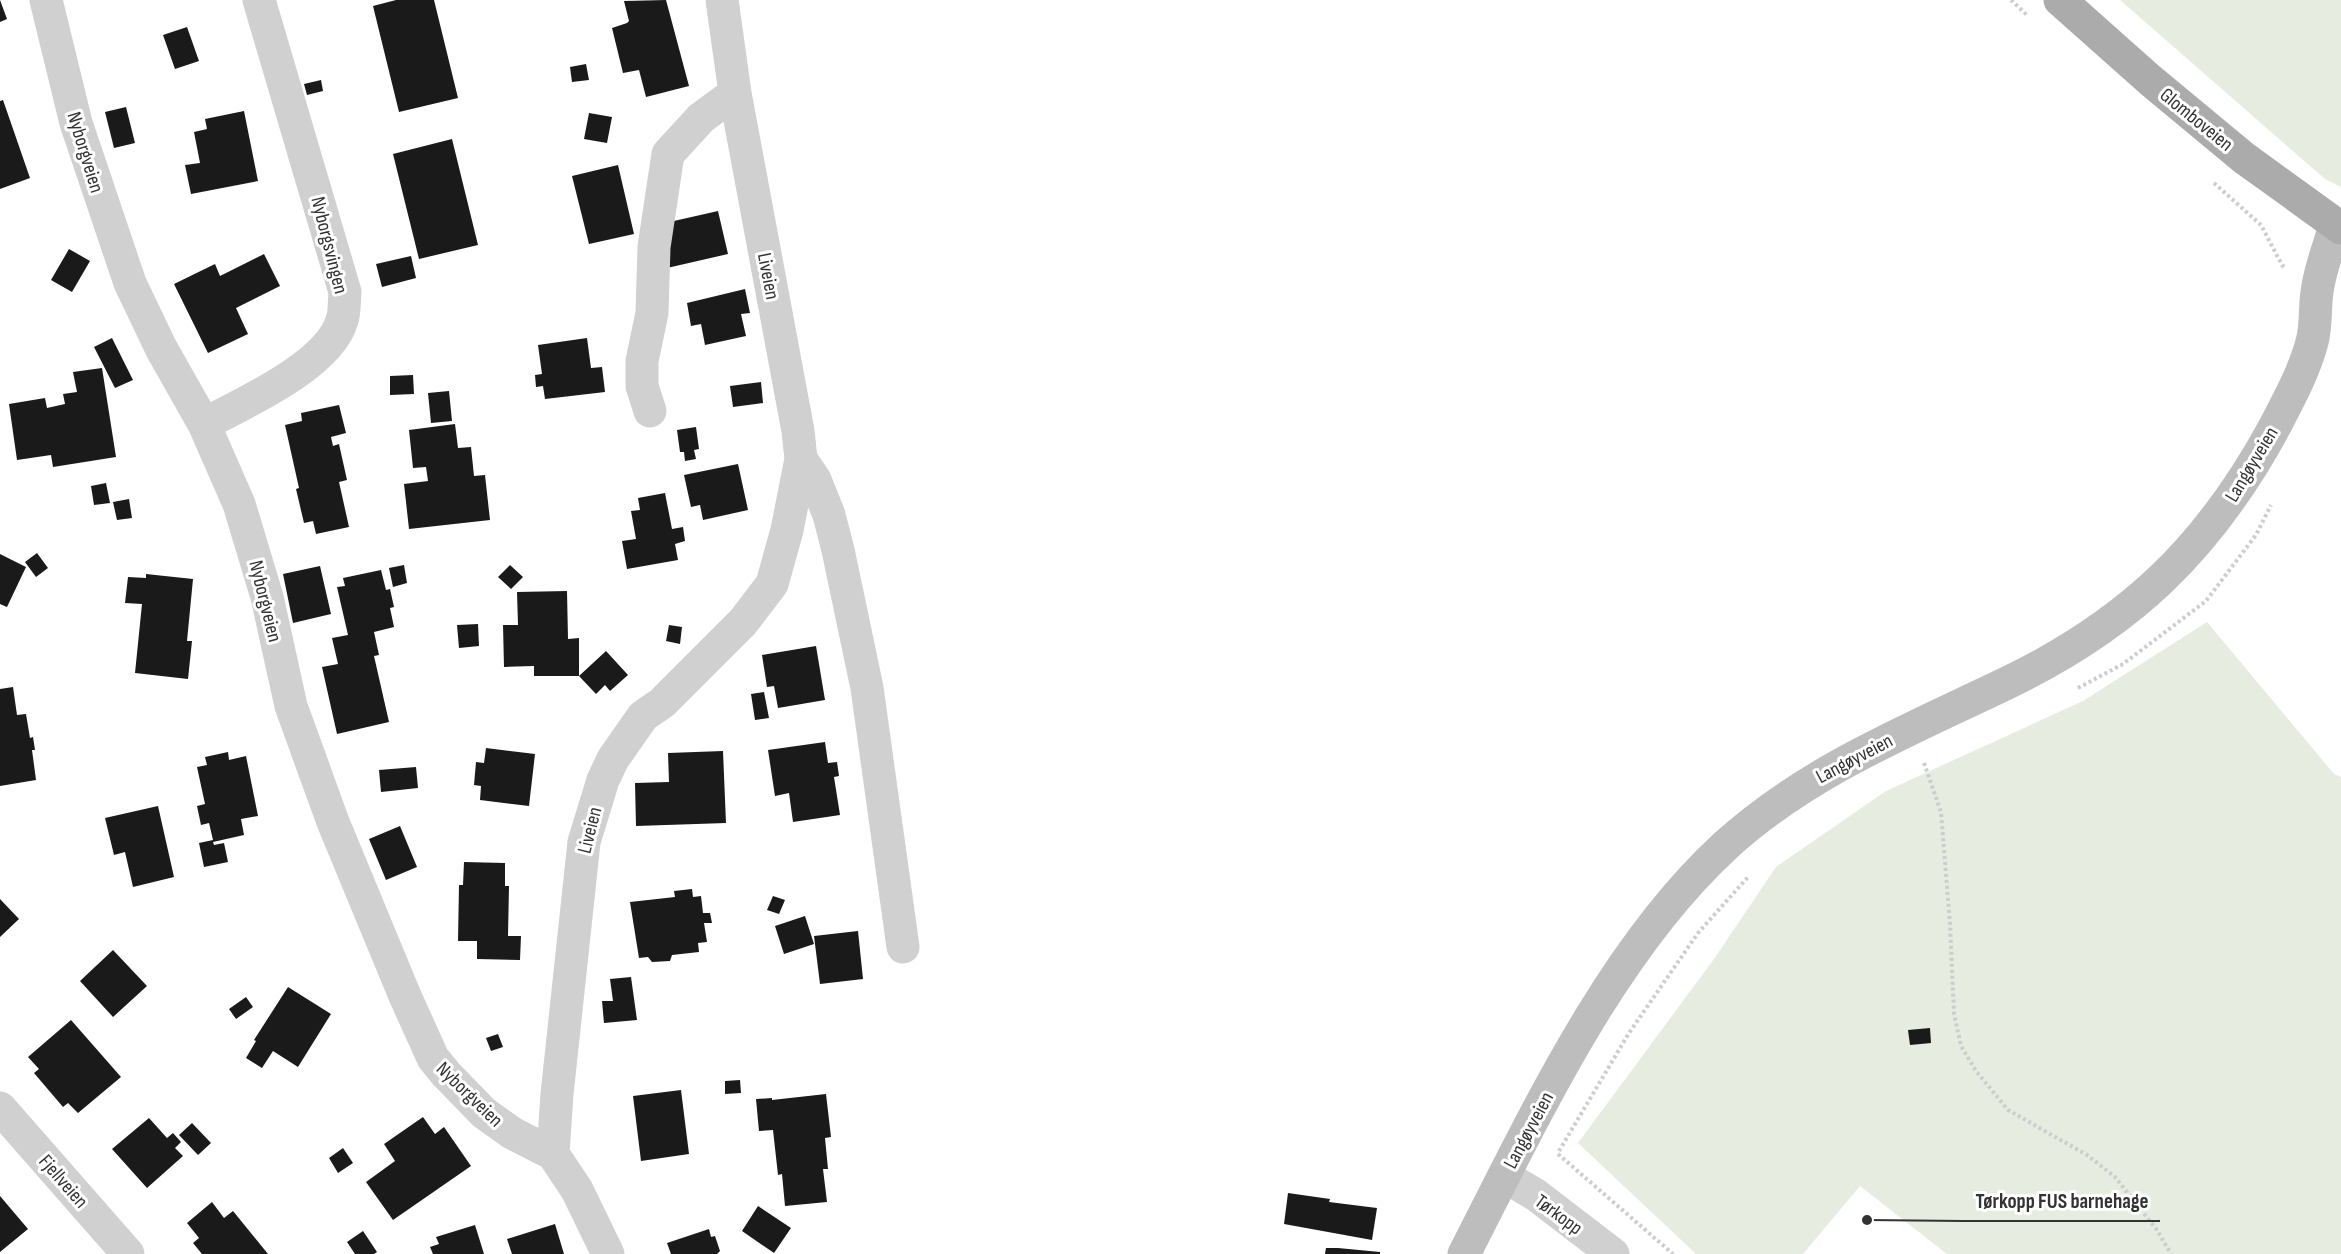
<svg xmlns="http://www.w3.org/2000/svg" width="2341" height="1254" font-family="'Sofia Sans Condensed',sans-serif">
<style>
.green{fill:#e6ecdf}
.building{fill:#1a1a1a}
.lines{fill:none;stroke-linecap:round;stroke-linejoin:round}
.path{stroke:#cdcdcd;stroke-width:4;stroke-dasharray:3 3;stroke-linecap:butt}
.street{stroke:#d0d0d0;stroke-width:33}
.secondary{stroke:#bdbdbd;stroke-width:33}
.primary{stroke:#ababab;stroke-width:33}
.labels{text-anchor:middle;stroke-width:6;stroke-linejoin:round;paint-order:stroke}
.street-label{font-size:20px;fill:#333;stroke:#fff}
.leader{fill:none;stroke:#333;stroke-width:2}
.callout-dot{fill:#333;stroke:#fff;stroke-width:2}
.callout-label{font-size:21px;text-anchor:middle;font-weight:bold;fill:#333;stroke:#fff;stroke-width:6;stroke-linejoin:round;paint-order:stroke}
</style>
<rect width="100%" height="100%" fill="#fff"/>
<path class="green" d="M2120 0H2341V187L2325 179Z
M2207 622 2334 774 2341 777V1254H1947L1860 1186 1803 1254H1696L1578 1143 1714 959 1776 867 1886 791 2083 701Z"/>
<path class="building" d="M0 0 7 19 0 22Z
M396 0H434L458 98 399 112 373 6Z
M666 0 689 86 646 97 639 70 623 73 612 28 627 23 629 21 624 1Z
M187 27 199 61 175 69 163 35Z
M586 64 589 80 572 82 570 67Z
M321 80 323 91 307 95 304 84Z
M3 100 30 178 0 189V101Z
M126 107 135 143 114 148 105 112Z
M244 111 258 181 191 194 185 165 200 163 194 132 207 129 205 119Z
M589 113 612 117 607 143 584 139Z
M452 139 478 245 419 259 393 154Z
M618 165 634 234 589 244 572 176Z
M718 211 728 254 667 268 665 223Z
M69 249 90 261 72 292 51 280Z
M264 254 280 286 236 308 248 334 208 353 174 284 215 264 220 276Z
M411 256 416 278 382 287 376 264Z
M745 289 750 313 741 314 746 336 705 345 701 324 691 326 687 303Z
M112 338 133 380 115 388 94 347Z
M587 338 591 368 602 367 605 392 545 399 543 386 536 387 535 375 542 374 538 345Z
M102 368 116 457 53 467 51 455 17 460 9 404 45 398 47 408 65 404 63 394 77 392 73 372Z
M413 375 414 394 390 395V376Z
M761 382 763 403 733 407 730 386Z
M449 391 452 421 431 423 428 393Z
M339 405 346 433 331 437 333 446 339 444 347 480 339 482 349 527 316 534 313 521 304 523 296 489 299 488 285 425 302 421 301 413Z
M455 424 458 448 471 447 474 476 485 475 490 520 409 529 404 484 428 481 426 467 413 468 409 430Z
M696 427 699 449 694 450 696 459 685 461 684 452H680L677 430Z
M738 464 748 510 703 520 700 505 691 507 684 475Z
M106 483 110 503 94 505 91 486Z
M665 493 672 529 683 527 685 541 675 544 678 560 627 569 622 541 636 539 631 511 640 510 638 498Z
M129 499 132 518 117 520 113 502Z
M37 553 48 568 36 577 25 562Z
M0 554 26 567 7 607 0 604Z
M404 565 407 583 393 587 389 568Z
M510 565 523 577 511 589 498 577Z
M320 566 331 614 293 623 283 574Z
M381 570 386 590 390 589 394 607 390 608 394 627 374 632 379 655 374 656 389 722 337 734 322 667 338 664 332 638 348 635 337 587 345 586 343 578Z
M146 574 193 579 187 641H192L188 679 135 673 142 604 125 603 128 577 146 578Z
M567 591 568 639 579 638V676H534V666L504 667 503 625H518L517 592Z
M478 624 479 646 459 648 457 625Z
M669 625 682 627 680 644 666 641Z
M816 646 825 700 778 708 774 686 767 687 762 655Z
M606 651 628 675 610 691 605 685 596 694 579 676Z
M13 687 17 715 26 714 30 738 33 737 35 750H32L36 780 0 786V689Z
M764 692 769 718 755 720 751 694Z
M825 742 828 763 837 762 839 776 834 777 840 815 793 822 789 793 775 796 768 750Z
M486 748 535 754 529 806 480 800 481 786 474 785 476 762 484 763Z
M723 751 726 823 636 826 635 783 669 782 668 753Z
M228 752 229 760 246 756 258 816 241 819 244 835 213 842 214 845 224 843 228 862 204 867 199 843 213 840 209 823 201 825 197 806 205 804 197 767 207 765 205 757Z
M416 767 418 788 381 792 379 770Z
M158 806 174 877 133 887 125 852 114 855 105 818Z
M400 826 417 867 386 880 369 839Z
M464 862 505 863V886H509L508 936H521L520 960 477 959V941H458L459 885H463Z
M692 889 693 897 701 896 703 913H710L712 923H704L707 942 698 943 699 952 672 955 670 961 652 962 648 957 639 958 630 902 675 897 674 891Z
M773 896 785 900 779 914 767 910Z
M0 899 19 919 0 937Z
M805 916 814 944 784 954 775 926Z
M858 931 863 979 820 984 814 936Z
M113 950 147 986 113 1017 80 981Z
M631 977 637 1020 604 1023 602 1001H613L610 979Z
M288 987 331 1014 298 1067 273 1051 262 1068 246 1058 256 1041 254 1040Z
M246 997 253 1007 236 1019 229 1009Z
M71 1020 121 1077 78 1113 68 1103 63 1107 34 1073 39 1069 28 1057Z
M1930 1028 1931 1043 1910 1045 1908 1030Z
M498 1034 503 1047 491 1051 486 1038Z
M740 1080 741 1093 725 1094V1081Z
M681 1090 689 1154 641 1161 633 1096Z
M826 1094 831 1137 825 1138 828 1169H823L827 1202 785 1206 782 1174 778 1175 773 1130 759 1131 756 1099 772 1098V1100Z
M423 1117 435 1134 444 1127 471 1166 393 1220 366 1182 395 1161 384 1144Z
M149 1118 167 1138 173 1133 181 1142 175 1148 183 1156 147 1188 112 1149Z
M192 1123 211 1143 198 1155 179 1135Z
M343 1148 353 1163 338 1173 329 1158Z
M1288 1193 1330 1199 1329 1202 1377 1208 1372 1240 1284 1224Z
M0 1196 28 1229 0 1252Z
M212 1202 224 1218 233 1211 268 1254H202L193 1243 199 1238 187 1223Z
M758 1206 791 1228 774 1253 742 1231Z
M555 1224 564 1254H512L507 1239Z
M475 1225 484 1254H433L430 1247 439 1244 436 1237Z
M709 1229 711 1237 715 1236 720 1251 717 1254H671L667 1243Z
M363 1231 377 1252 374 1254H355L347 1242Z
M1326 1248H1338L1380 1252V1254H1325Z"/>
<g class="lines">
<path class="path" d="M2011 0 2028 16
M2214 183 2261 225 2282 265 2285 268
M2078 688 2123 664 2206 601 2256 535 2271 505
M1924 763 1941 812 1950 924 1954 1014 1961 1046 1976 1071 2008 1110 2087 1155 2115 1177 2157 1230 2171 1254
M1559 1151 1629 1033 1698 933 1748 877
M1558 1154 1673 1254"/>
<path class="street" d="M46 0 76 123 130 283 161 348 204 424 239 504 267 597 291 706 333 822 405 996 433 1058 446 1074 484 1113 512 1133 553 1154
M722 0 735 93 798 431 801 459 815 480 829 515 838 550 867 688 903 947
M650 411 642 386V361L652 313 654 247 668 154 701 118 735 93
M204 424C242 404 330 365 342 320 345 312 344 301 345 292L259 0
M0 1108 128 1254
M1504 1176 1536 1195 1613 1254
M608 1254 577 1190 553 1154 557 1094 584 842 603 780 613 759 643 716 662 703 743 622 772 584 787 530 801 459"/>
<path class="secondary" d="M1464 1254C1535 1116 1610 952 1725 846 1806 772 1907 731 2005 684 2130 624 2209 548 2275 426 2289 399 2304 372 2312 342 2317 324 2314 304 2318 286 2321 266 2330 245 2335 225"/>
<path class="primary" d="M2060 0 2150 80 2244 158 2341 228"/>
</g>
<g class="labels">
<g class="street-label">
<text transform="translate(2197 119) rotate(39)" y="7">Glomboveien</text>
<text transform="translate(86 152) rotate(73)" y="7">Nyborgveien</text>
<text transform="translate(330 245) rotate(76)" y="7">Nyborgsvingen</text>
<text transform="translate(769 276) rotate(79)" y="7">Liveien</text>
<text transform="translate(2251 464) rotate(-59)" y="7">Langøyveien</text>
<text transform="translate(266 601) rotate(76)" y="7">Nyborgveien</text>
<text transform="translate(1854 758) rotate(-28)" y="7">Langøyveien</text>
<text transform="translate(589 830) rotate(-76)" y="7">Liveien</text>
<text transform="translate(470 1094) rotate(44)" y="7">Nyborgveien</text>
<text transform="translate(1528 1130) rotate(-62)" y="7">Langøyveien</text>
<text transform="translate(64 1181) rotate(49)" y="7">Fjellveien</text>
<text transform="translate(1559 1214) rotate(36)" y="7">Tørkopp</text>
</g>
</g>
<path class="leader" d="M1867 1220L1963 1221H2160"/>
<circle class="callout-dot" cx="1867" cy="1220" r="6"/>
<g class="callout-label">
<text x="2062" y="1208">Tørkopp FUS barnehage</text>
</g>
</svg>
